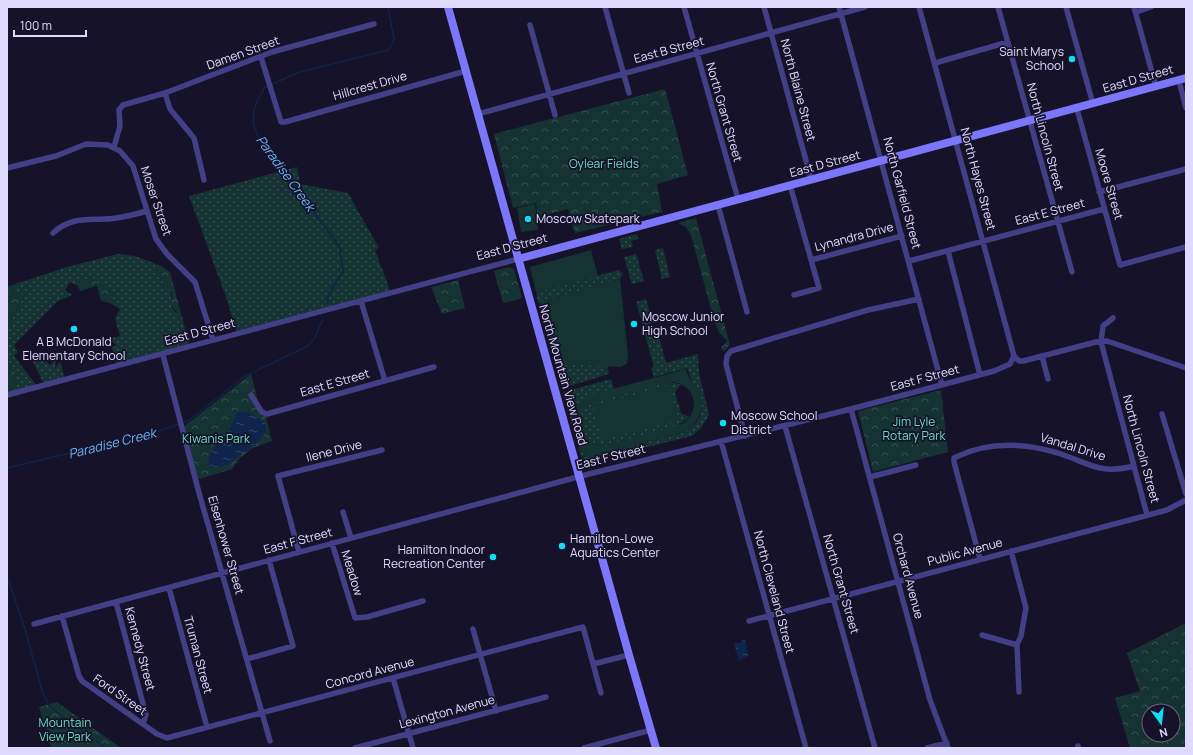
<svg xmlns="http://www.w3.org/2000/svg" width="1193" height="755" font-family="Manrope,sans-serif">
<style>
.grass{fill:url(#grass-dots)}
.forest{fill:url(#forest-crowns);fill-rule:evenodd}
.garden{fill:#153333;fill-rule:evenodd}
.water{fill:url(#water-ripples)}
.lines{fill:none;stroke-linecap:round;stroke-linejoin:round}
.stream{stroke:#0f244b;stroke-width:1.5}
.street{stroke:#423f86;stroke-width:5.5}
.secondary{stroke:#7b76fa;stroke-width:8}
.poi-dot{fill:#0fdcf6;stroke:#161229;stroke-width:1.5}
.labels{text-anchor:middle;stroke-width:3.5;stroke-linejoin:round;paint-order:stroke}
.street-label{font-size:12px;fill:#e0dbfe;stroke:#161229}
.poi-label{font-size:12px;fill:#e0dbfe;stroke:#161229;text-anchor:start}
.park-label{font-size:12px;fill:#69dcc1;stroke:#161229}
.water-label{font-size:13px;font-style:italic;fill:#6eb7f9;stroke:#161229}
</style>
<defs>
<pattern id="grass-dots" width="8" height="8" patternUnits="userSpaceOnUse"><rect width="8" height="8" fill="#153333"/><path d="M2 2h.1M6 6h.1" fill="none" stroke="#375052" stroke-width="1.8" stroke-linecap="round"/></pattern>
<pattern id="forest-crowns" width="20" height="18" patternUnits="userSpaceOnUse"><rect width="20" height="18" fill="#153333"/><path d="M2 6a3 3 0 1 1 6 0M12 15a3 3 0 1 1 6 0" fill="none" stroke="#375052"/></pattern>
<pattern id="water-ripples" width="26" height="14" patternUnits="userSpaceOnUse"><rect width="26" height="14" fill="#0f244b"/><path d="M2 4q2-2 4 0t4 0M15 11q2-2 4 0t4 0" fill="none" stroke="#324366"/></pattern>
</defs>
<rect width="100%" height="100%" fill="#161229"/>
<path class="grass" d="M297 167 300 184 348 193 379 248 375 250 391 293 237 334 226 297 189 196Z
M637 234 638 239 631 241 633 247 622 249 619 239Z
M663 248 670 277 662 279 655 250Z
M118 254 135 256 159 265 155 274 162 280 165 286 170 288 173 310 182 317 190 347 117 366 112 347 117 345 106 339 120 336 115 318 120 309 110 303 114 294 97 286 92 277 75 285 70 282 65 290 72 295 56 302V303L14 345 18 352 14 356 37 386 18 392 14 372 7 361V329L25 294 12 293 15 284 67 267Z
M636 254 644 281 632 284 624 257Z
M619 270 623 274 620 279 538 303 536 292Z
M646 299 653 323 643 326 636 302Z
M653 325 656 337H659L666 363 698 354 699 373 709 415 701 428 692 436 603 458 589 462 584 467 563 392 611 379 614 389C590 395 563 405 576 436 580 445 584 445 587 457L683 432C718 412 694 393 687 368L654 377 651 368 654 367 643 328Z
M40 355 50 365 56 360 55 369 60 361 65 378 44 384 33 362Z
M556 364 607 365 609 374 563 388Z
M666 382 681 384 675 392 681 413 690 417 678 426 605 446C577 444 569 411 596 401Z"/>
<path class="forest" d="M665 89 688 175 657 184 662 212 575 233 568 209 538 217 536 203 513 208 494 134Z
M696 218 730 345 724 351 721 348 727 341 719 332 714 320 691 235 686 227 678 223Z
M159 265 170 272 182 317C165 303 176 303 170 288L165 286 162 280 155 274Z
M509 267 514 269 522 298 503 303 494 271Z
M92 277 95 279 97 286 105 283 107 291 114 294 110 303 101 301 97 286 80 291 77 284Z
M458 280 465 308 442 314 431 287Z
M15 284 12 293 25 294 7 329V287Z
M7 361 14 372 18 392 7 395Z
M251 374 260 409 265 413 272 441 251 449 239 459 232 469 196 480 182 428Z
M941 390 948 452 873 472 858 411Z
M1186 623V748H1130L1115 698 1140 691 1127 653ZM1149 711H1173V735H1149Z
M57 702 121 748H51L39 707Z"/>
<path class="garden" d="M535 204 538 230 521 232 517 208Z
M591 250 598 276 536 292 530 267Z
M620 279 628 354 627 364 620 367 556 364 540 302Z
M686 369C689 381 693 381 698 390 707 407 699 423 683 432L587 457C585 447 581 447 577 438 567 421 575 403 591 395ZM670 382C695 382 703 411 682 424L605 446C581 445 571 418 591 403Z
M669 385 678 420 602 440 593 406Z"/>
<path class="water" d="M242 411 250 413 265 422C273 440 240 452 229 465L212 468C200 455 223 440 229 431 232 426 233 419 236 414Z
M743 639 746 641 748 656 739 661 734 643H740Z"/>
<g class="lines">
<path class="stream" d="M327 303C328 290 337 283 343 272L340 247 316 215 311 206 281 170 277 161 258 137 253 123 254 111 257 101 265 87 300 72 389 50 394 39 388 7
M183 423 188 421 245 376 308 346 314 339 323 319
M7 468 150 434 179 424
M7 576 24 626 43 694 49 705 59 714 106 748"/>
<path class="street" d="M605 7 629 93
M684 7 738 199
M764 7 811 179
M839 7 942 385
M919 7 1014 356
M998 7 1072 272
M1066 7 1093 104
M1134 7 1156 87
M1136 12 1151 7
M530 25 555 115
M261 57 281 122H285L466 71
M935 63 1008 42
M1179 81 1186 108
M165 93 170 109 194 138 204 180
M1077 109 1120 265 1186 247
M478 114 865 7
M114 147 120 126 119 110 123 105 165 93 272 52 374 24
M7 168 56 156 86 144 108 145 120 151 133 166 156 239 167 254 195 282 213 340
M790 185 819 288 794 295
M1099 192 1186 169
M718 205 747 312
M53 233C69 218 84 220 104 219 118 219 133 215 147 211
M948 251 980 375
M811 260 902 236
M909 261 1104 209
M361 301 385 381
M1113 318 1103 326 1101 342 1147 515
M163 355 199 493 270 741
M1014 356 1019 361H1023L1096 342 1107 341 1186 368
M1042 356 1048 379
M7 395 518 259
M251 395 262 412 267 414 434 367
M851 409 930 700 948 748
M1162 414 1186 494
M785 426 875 748
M745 436 726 364 727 356 731 351 868 310 919 299
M721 441 806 748
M870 477 916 465
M343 512 351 538
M332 543 355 618 367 617 423 601
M1011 551 1026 608 1021 636 1017 645 1019 692
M299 552 278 476 382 450
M980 559 954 462V458L956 457C989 441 1024 443 1058 453 1089 463 1099 475 1134 466
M169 588 207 727
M116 602 146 715 143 724
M62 616 79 676 82 681 157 734 167 738 583 627 601 693
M749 621 1167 510 1186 500
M34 624 585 475 851 409 994 371 1010 364 1014 356
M473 629 496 711
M982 635 1017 645
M247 659 293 646 269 560
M593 664 629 655
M393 678 413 748
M355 748 546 697
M584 748 651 730
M927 748 947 743
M1078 748V746"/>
<path class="secondary" d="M448 7 629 655 656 748
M518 259 1186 78"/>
</g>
<g class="poi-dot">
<circle cx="1072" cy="59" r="4"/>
<circle cx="528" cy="219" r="4"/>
<circle cx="634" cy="324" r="4"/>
<circle cx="74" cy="329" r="4"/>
<circle cx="723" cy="423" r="4"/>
<circle cx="562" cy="546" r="4"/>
<circle cx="493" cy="557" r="4"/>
</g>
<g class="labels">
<g class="street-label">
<text transform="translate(669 50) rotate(-15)" y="4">East B Street</text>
<text transform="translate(243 53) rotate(-20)" y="4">Damen Street</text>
<text transform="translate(1138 79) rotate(-16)" y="4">East D Street</text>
<text transform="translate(370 86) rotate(-16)" y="4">Hillcrest Drive</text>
<text transform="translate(798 90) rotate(75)" y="4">North Blaine Street</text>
<text transform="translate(724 112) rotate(74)" y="4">North Grant Street</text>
<text transform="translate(1045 137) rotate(75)" y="4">North Lincoln Street</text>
<text transform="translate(825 164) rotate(-15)" y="4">East D Street</text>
<text transform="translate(978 179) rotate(75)" y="4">North Hayes Street</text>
<text transform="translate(1109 184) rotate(74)" y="4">Moore Street</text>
<text transform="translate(902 193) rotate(75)" y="4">North Garfield Street</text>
<text transform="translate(156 201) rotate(71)" y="4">Moser Street</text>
<text transform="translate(1050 212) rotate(-15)" y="4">East E Street</text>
<text transform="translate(854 237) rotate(-15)" y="4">Lynandra Drive</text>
<text transform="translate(512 247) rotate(-15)" y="4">East D Street</text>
<text transform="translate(200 332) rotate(-15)" y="4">East D Street</text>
<text transform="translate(563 375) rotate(74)" y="4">North Mountain View Road</text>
<text transform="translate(925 378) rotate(-15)" y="4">East F Street</text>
<text transform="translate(335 383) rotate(-16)" y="4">East E Street</text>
<text transform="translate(1073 447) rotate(17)" y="4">Vandal Drive</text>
<text transform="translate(1141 449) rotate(75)" y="4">North Lincoln Street</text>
<text transform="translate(334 451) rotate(-14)" y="4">Ilene Drive</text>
<text transform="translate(611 457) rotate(-14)" y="4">East F Street</text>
<text transform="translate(298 541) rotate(-15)" y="4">East F Street</text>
<text transform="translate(226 545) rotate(74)" y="4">Eisenhower Street</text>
<text transform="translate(965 552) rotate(-15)" y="4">Public Avenue</text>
<text transform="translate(352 573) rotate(73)" y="4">Meadow</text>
<text transform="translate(908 576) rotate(75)" y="4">Orchard Avenue</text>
<text transform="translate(841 584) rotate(74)" y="4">North Grant Street</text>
<text transform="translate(774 592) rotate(75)" y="4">North Cleveland Street</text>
<text transform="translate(140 649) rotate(75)" y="4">Kennedy Street</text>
<text transform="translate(198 655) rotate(75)" y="4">Truman Street</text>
<text transform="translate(370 673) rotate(-15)" y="4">Concord Avenue</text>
<text transform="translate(120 695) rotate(35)" y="4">Ford Street</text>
<text transform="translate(447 712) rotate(-15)" y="4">Lexington Avenue</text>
</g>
<g class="poi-label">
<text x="1064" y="56" text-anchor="end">Saint Marys<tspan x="1064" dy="14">School</tspan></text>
<text x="536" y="223">Moscow Skatepark</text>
<text x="642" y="321">Moscow Junior<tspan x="642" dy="14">High School</tspan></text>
<text x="74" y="346" text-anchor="middle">A B McDonald<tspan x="74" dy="14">Elementary School</tspan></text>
<text x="731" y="420">Moscow School<tspan x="731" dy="14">District</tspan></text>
<text x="570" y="543">Hamilton-Lowe<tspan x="570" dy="14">Aquatics Center</tspan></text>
<text x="485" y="554" text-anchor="end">Hamilton Indoor<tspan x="485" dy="14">Recreation Center</tspan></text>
</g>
<g class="park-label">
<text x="604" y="168">Oylear Fields</text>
<text x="914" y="426">Jim Lyle<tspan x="914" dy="14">Rotary Park</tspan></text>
<text x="216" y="443">Kiwanis Park</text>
<text x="65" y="727">Mountain<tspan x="65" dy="14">View Park</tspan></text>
</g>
<g class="water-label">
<text transform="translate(286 173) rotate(54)" y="5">Paradise Creek</text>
<text transform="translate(112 443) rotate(-14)" y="5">Paradise Creek</text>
</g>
</g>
<rect width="1193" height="755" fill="none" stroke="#e0dbfe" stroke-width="16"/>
<g transform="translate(1161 723) rotate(165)"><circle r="19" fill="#161229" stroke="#67627e"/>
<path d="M0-3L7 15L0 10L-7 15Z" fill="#0fdcf6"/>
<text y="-6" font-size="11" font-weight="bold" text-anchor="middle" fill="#e0dbfe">N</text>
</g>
<path d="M14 30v6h72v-6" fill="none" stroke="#e0dbfe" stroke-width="2"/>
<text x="20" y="30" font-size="12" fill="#e0dbfe" stroke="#161229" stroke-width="3" paint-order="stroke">100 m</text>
</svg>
